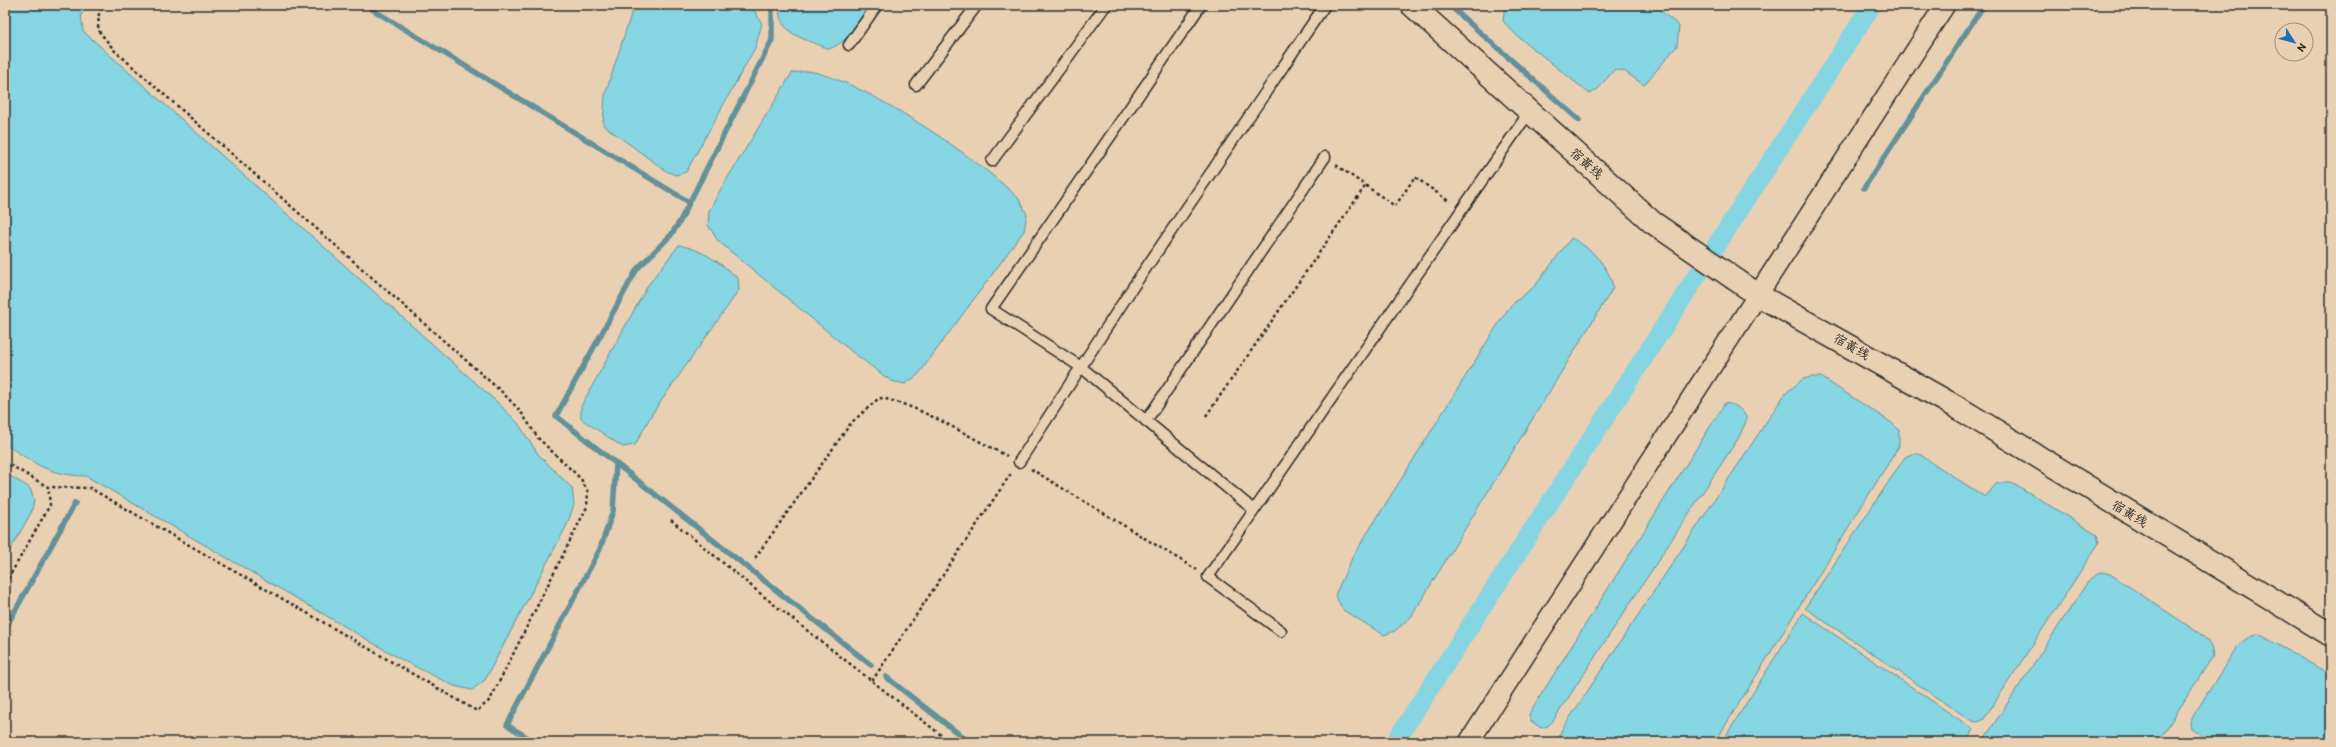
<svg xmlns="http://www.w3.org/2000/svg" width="2336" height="747" font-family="Itim,'LXGW WenKai TC',sans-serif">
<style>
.water{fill:#86d5e2;stroke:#629199}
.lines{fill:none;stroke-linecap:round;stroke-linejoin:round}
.stream{stroke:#629199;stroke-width:5.5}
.canal{stroke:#86d5e2;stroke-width:19}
.service-casing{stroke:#2b2b2b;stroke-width:13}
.minor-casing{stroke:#2b2b2b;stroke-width:22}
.secondary-casing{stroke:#2b2b2b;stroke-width:25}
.path{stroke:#2b2b2b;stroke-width:2.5;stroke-dasharray:3 3;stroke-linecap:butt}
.service{stroke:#ead0b2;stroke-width:10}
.minor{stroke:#ead0b2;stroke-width:19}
.secondary{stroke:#ead0b2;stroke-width:22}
.labels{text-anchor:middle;stroke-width:4;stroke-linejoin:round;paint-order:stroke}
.street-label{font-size:13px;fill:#2b2b2b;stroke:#ead0b2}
</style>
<rect width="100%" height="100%" fill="#ead0b2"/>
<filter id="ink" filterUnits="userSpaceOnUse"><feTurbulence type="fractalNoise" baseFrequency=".025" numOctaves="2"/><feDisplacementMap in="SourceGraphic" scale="8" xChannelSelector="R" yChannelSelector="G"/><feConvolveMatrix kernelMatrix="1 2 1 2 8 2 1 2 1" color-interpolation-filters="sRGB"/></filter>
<g filter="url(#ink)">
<path class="water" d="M5 5H88L81 15 83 31 497 402 518 423 538 454 572 488 574 505 567 525 485 680 472 690 454 686 404 661 86 476C48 475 36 464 5 444Z
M634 5H747L754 10 762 24 755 48 686 172 676 175 666 171 603 125 605 95Z
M780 5H871C859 22 849 42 829 49 808 40 775 34 780 5Z
M1505 5H1654L1679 26 1677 46 1644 85 1624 71 1614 70 1598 89 1590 94 1515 34 1503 21Z
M808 71C862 79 979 159 1018 198 1022 203 1024 209 1027 214L1024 231 918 375 905 384 891 381 851 351 718 241 708 225 709 211 722 187 792 73Z
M1571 238C1589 246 1611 268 1613 288L1411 617 1395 631 1384 635 1343 610 1335 595 1353 556 1500 321 1511 305 1535 286Z
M679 245C704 250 720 263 738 278L739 290 652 414 635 445 623 447 581 419V406L648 285Z
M1811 377H1821L1892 423 1899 430V446L1715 742H1558L1561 731 1785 394 1803 379Z
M1725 403C1735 404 1743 409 1747 419L1739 437 1553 721 1548 726 1541 728 1531 721 1529 716 1532 709Z
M1912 454H1919L1985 497 1997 483H2010L2020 487 2097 535 2099 543 1984 719 1978 722 1972 721 1805 608 1905 457Z
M5 473 30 488 34 501 31 513 5 559Z
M2102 572 2110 574 2196 631C2206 638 2212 644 2213 656L2158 742H1982L2087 583 2095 575Z
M1803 613 1973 729 1967 742H1722Z
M2259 634 2331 675V742H2211L2191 728 2190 723 2195 713 2238 645 2249 637Z"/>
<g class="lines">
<path class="stream" d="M365 5 689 202
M772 5V40L680 221 671 235 637 269 556 416 871 665
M1449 5 1579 120
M1864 188 1984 5
M5 629 75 503
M886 677 969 742
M535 742 507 725 600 549 613 511 616 464"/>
<path class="canal" d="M1716 246 1872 5
M1395 742 1698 274"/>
<g class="service-casing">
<path id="service" d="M1201 5 991 309 1081 367 1254 510
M849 45 877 5
M916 85 977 5
M992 161 1106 5
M1146 421 1325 157
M1019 462 1133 287 1325 5
M1281 631 1208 577 1530 111"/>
</g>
<g class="minor-casing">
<path id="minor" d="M1469 742 1945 5"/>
</g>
<g class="secondary-casing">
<path id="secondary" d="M1412 5 1652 222 1758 295 1960 409 2331 635"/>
</g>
<path class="path" d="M1336 165 1395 206 1415 177 1450 202
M1206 416 1366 185
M5 462 48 487 90 488 477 711 490 700 587 507 588 492 581 479 538 438 521 412 503 393 115 51 98 30 99 12 104 5
M1031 469 1197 570
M671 520 767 599 950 742
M755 558 851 423 879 398C914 402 973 439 1007 456
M5 584 50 505 48 487
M872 681 1012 472"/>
<use href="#service" class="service"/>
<use href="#minor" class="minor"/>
<use href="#secondary" class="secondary"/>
</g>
</g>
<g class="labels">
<g class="street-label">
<text transform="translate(1587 163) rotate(42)" y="5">宿黄线</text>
<text transform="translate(1852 346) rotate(30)" y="5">宿黄线</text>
<text transform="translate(2130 513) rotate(31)" y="5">宿黄线</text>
</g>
</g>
<rect width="2336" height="747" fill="none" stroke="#ead0b2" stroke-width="20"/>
<rect x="10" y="10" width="2316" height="727" fill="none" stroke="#2b2b2b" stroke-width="1.5" filter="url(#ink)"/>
<g transform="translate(2294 42) rotate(126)"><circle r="19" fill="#ead0b2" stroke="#9e8e7c"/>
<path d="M0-3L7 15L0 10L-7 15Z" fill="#1f6fb2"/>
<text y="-6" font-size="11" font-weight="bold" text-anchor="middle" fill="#2b2b2b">N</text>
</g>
</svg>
